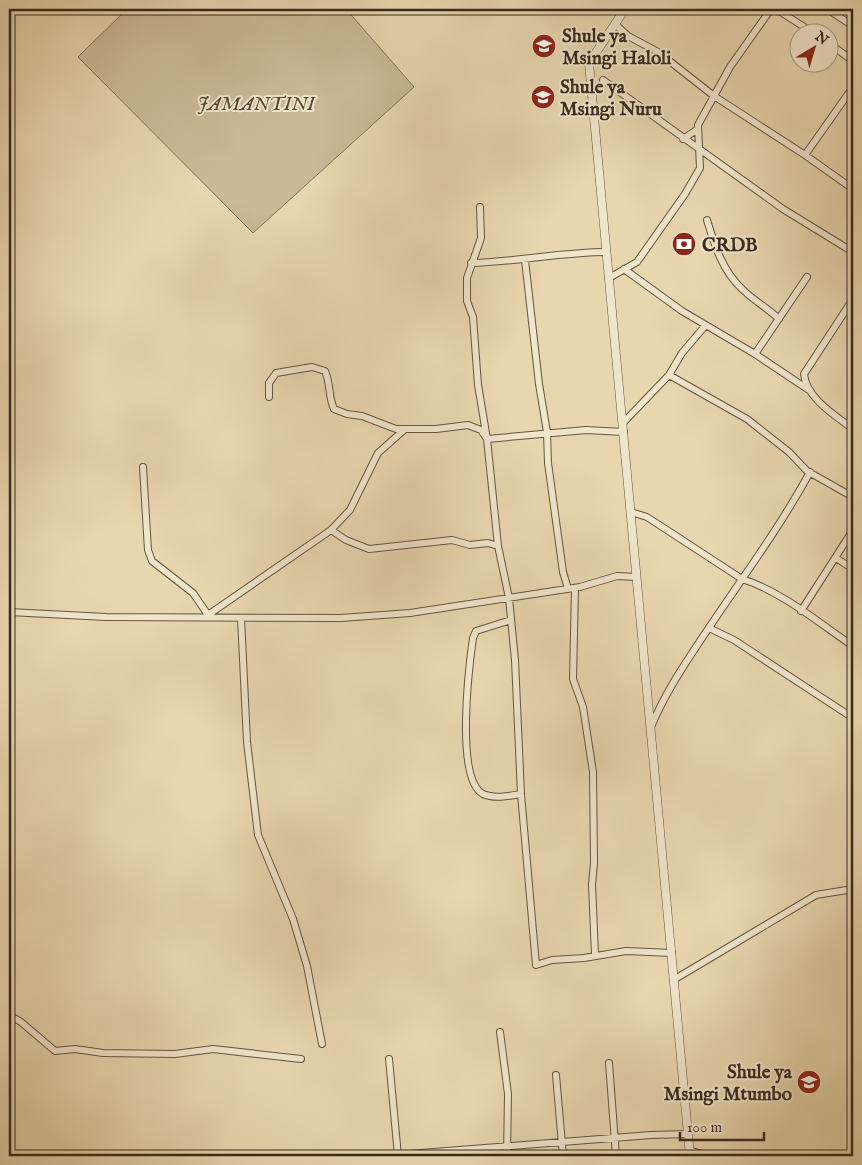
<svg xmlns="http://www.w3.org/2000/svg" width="862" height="1165" font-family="'IM FELL English',serif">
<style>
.green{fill:#cab996;stroke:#817259}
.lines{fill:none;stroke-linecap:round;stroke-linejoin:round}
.minor-casing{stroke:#645541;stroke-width:8}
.tertiary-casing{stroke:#645541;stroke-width:9}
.minor{stroke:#f0e4cb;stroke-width:6}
.tertiary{stroke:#f0e4cb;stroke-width:8}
.labels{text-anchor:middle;stroke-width:4;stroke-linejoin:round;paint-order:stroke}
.poi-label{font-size:19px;font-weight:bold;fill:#382a1c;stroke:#f0e4cb;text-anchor:start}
.park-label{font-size:19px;font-style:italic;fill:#554734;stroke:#f0e4cb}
</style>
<rect width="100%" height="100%" fill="#e8d6af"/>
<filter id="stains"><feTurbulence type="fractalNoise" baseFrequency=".004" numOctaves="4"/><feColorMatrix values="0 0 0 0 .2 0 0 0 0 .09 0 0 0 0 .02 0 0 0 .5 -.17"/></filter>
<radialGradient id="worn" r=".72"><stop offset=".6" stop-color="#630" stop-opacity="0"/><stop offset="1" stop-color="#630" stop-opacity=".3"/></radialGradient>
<path class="green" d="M127 9H346L414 87 253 233 78 57Z"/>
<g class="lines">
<g class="minor-casing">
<path id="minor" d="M771 9 730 67 714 96 805 155 853 87
M776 9 812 32
M827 9 853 26
M830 44 853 61
M603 80 783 209 853 252
M683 139 698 129
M805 155 853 189
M480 207 481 238 467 278V301L473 317 478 385 487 439 498 546 509 598 515 660 521 794 536 965 552 960 584 958 626 951 672 953
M707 220C715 246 722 270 742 289 754 301 768 308 779 319
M525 260 539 384 547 432 548 463 563 572 568 589
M471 263C517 262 561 252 607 252
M624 269 682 311 755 354 809 390
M609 278 637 262 685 194 700 168 698 125 714 96 658 52 628 36 615 24
M853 299 804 374C806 398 836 416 853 429
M755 354 807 277
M669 375 747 419 789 452 807 471 853 497
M269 397V383L276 373 312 367 325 371C331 385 328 396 334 409L347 414 362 416 396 429H436L468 425 481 430 487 439 586 430 624 432
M623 423 669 375 682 353 705 326
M143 467 148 550 152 561 193 593 208 615
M631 512 647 517 742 579C781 591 819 623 853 646
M331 530 346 540 369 549 452 540 470 545 488 543 498 546
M836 558 853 569
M575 588 573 679 583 707 593 772 594 863 592 884 595 955
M801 611 853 530
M9 612 106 617 341 618 410 613 580 587 617 576 637 577
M205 617 331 530 350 510 378 453 404 430
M241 618 247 742 258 835 293 919 307 966 322 1044
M511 620 476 631 473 638C469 666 455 779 483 794 494 799 510 796 521 794
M709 628 734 640 853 718
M651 727C665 693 684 665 704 635 740 581 779 529 810 472
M675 979 816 895 853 889
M9 1015 21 1022 55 1051 75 1049 103 1053 175 1054 213 1049 301 1059
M500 1032 508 1094 507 1156
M389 1059 398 1156
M609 1063 616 1156
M556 1075 563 1156
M689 1150 708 1156
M9 1156H33
M383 1156 651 1135 688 1134"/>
</g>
<g class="tertiary-casing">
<path id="tertiary" d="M625 9 589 63 690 1156"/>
</g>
<use href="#minor" class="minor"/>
<use href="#tertiary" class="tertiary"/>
</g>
<defs>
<g id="school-disc" transform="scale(1.25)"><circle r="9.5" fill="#8f2418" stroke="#f0e4cb"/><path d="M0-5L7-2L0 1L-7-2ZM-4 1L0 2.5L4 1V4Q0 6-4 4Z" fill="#fff"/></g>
<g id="bank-disc" transform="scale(1.25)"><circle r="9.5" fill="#8f2418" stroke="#f0e4cb"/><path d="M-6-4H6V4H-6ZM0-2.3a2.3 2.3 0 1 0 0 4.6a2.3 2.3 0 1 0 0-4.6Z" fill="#fff"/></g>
</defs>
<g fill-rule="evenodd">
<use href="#school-disc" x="544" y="46"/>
<use href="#school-disc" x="543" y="97"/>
<use href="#bank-disc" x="684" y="244"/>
<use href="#school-disc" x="809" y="1082"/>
</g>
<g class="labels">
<g class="poi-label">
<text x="562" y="42">Shule ya<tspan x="562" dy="22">Msingi Haloli</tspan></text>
<text x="560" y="93">Shule ya<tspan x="560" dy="22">Msingi Nuru</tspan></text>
<text x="702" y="251">CRDB</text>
<text x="792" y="1078" text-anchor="end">Shule ya<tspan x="792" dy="22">Msingi Mtumbo</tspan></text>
</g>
<g class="park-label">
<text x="256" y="110">JAMANTINI</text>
</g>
</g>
<rect width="862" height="1165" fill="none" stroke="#e8d6af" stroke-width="30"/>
<rect x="10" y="10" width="842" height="1145" fill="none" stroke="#382a1c" stroke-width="2.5"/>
<rect x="15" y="15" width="832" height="1135" fill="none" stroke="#382a1c"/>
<g transform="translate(814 48) rotate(38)"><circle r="24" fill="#f0e4cb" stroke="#a69a85"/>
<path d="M0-4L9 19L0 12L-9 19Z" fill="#8f2418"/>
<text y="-8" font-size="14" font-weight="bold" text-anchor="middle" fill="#382a1c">N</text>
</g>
<path d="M680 1132v8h84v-8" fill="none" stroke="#382a1c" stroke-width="2.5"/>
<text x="687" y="1132" font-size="15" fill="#382a1c" stroke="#f0e4cb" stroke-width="4" paint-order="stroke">100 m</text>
<rect width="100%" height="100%" filter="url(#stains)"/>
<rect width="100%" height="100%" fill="url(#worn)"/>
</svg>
